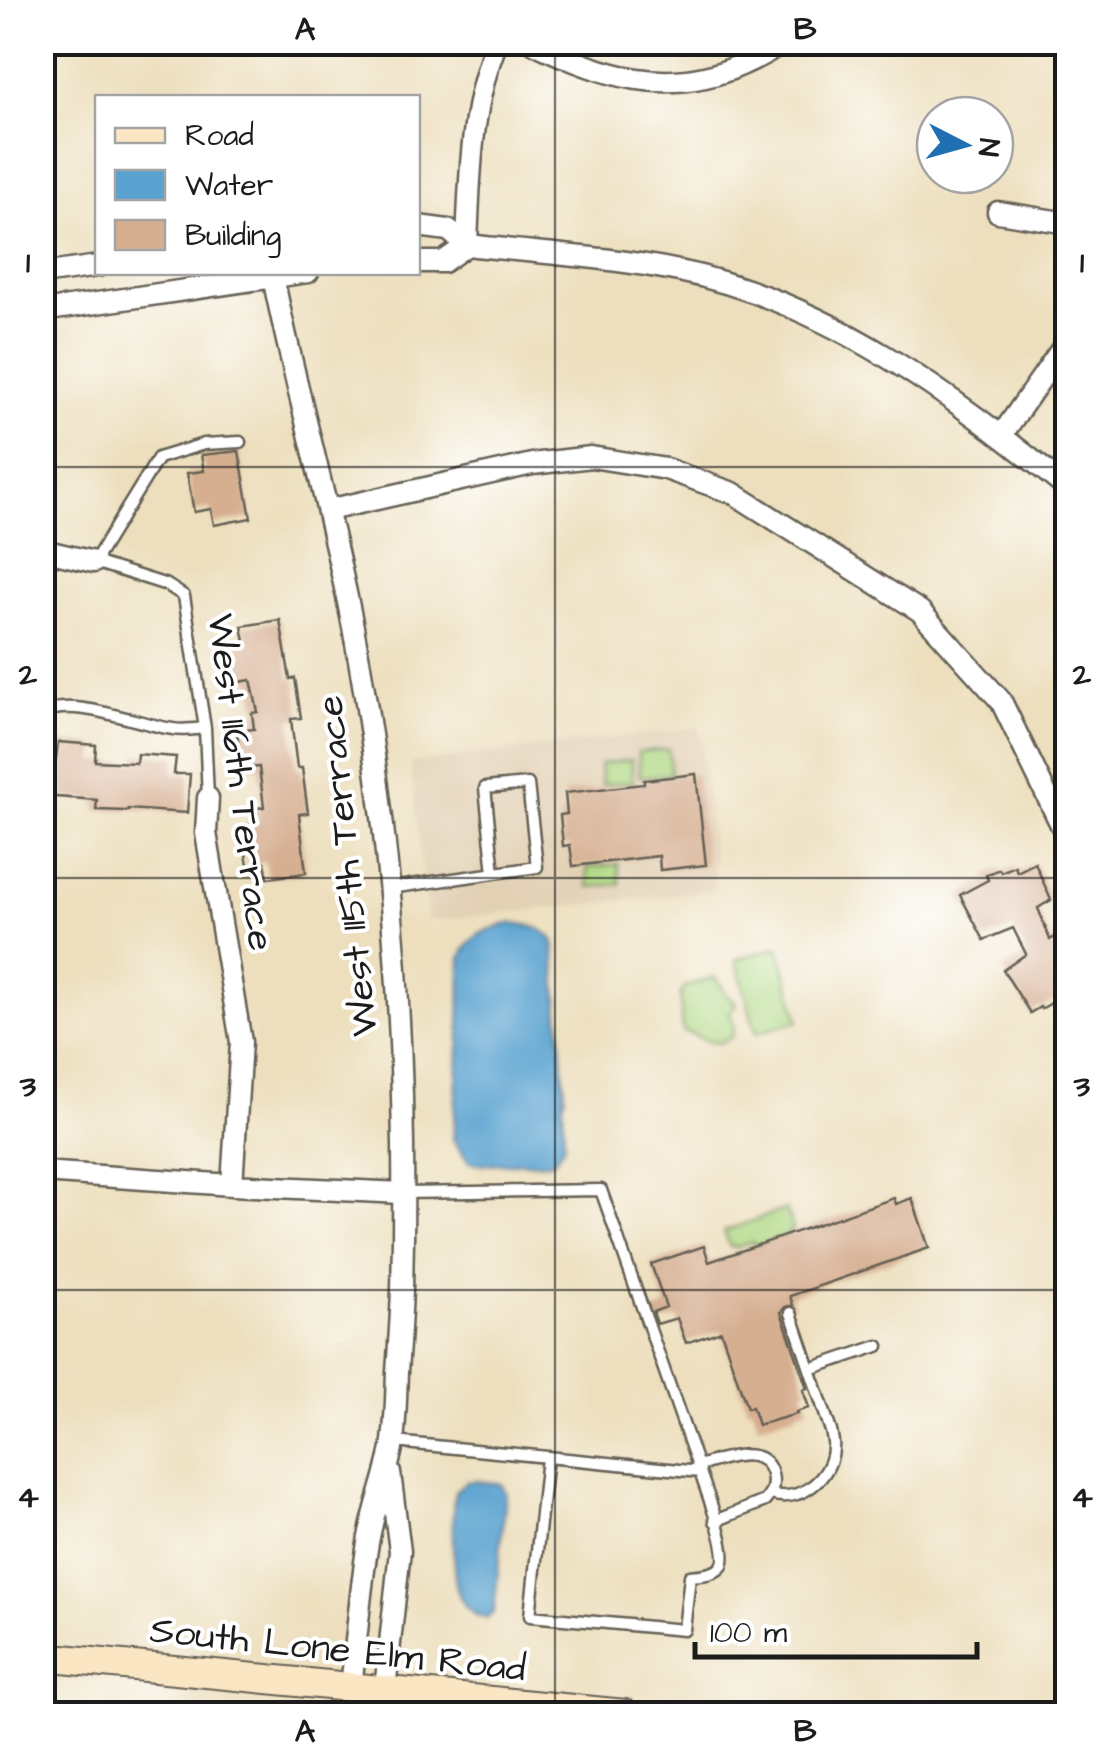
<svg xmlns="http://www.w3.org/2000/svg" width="1110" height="1757" font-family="'Architects Daughter',sans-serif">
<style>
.built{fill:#e2d0b4}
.green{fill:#afd781;stroke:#667a4e;stroke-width:2.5}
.water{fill:#59a1cf;stroke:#3a5e76;stroke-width:2.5}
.building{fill:#d6ae90}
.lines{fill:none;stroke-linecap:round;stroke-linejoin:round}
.lane-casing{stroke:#656054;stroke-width:15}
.street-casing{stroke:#656054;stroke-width:25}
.secondary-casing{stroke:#656054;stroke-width:32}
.lane{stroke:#fff;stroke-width:10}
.street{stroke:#fff;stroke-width:20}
.secondary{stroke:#fbe6c4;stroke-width:28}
.grid{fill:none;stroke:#1c1c1c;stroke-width:2.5;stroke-opacity:0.55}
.labels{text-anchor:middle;stroke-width:8;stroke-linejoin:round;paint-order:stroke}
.street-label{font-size:38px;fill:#1c1c1c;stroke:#fff}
.neatline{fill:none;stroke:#1c1c1c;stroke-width:4}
.grid-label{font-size:32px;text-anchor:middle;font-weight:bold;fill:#1c1c1c}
</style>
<rect width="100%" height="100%" fill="#fff"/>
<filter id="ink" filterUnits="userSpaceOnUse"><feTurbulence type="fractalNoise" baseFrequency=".01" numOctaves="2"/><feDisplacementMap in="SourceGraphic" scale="20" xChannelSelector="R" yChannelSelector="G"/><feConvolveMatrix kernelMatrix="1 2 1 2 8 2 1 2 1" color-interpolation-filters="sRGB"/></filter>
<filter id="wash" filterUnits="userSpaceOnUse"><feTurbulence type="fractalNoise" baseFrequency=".0048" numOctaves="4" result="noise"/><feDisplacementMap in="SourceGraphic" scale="40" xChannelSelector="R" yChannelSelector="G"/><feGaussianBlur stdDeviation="2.25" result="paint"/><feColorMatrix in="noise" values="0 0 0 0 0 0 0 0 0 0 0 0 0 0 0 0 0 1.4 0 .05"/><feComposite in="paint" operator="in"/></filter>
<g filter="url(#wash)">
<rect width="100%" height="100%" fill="#eddfbd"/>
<path class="built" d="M700 727 716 890 428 921 410 763Z"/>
<path class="green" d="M668 749 671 774 640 777 638 752Z
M631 760 633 782 602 785 600 764Z
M618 864 620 884 589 887 587 868Z
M779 947 799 1021 756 1033 736 959Z
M714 977C721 983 721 986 726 993 731 1002 743 1001 730 1012L734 1027 732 1037C708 1051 707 1036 684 1032 678 1023 683 1007 680 996L685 987Z
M786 1209 793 1229 789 1230 790 1234 755 1246 753 1242 735 1248 734 1246 730 1247 724 1231Z"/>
<path class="water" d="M513 923C529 925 545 927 554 942L565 1096 563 1103 564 1145 555 1159 549 1162 475 1164 468 1161 453 1140 460 1034 461 958C471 932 489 929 513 923Z
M477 1481 501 1484 506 1493 494 1612 487 1618C453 1613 454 1573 453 1546 453 1527 452 1509 455 1491L466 1482Z"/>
<g id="blocks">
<path class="building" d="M239 451 251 518 214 525 211 509 194 512 187 473 204 471 201 455Z
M280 620 290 679 295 678 301 718 291 719 297 768H302L308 813 299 814 306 873 268 878 265 862 248 865 241 826 258 823 257 808 264 807 259 767 241 769 237 731 254 729 252 713 258 712 251 680 234 683 228 645 245 642 242 626Z
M58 742 96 745 95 761 136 763 137 754 176 757 174 774H190L187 813 128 809V811L96 810 97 800 42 796V758L56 759Z
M696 774 706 865 660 870 659 856 573 866 570 845 563 846 560 815 567 814 565 793 644 784V780Z
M1035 863 1051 900 1038 908 1050 940 1055 937 1058 942 1068 937V993L1041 1009 1040 1007 1030 1013 1003 970 1026 954 1013 928 984 940 960 895 988 880 986 875 999 869 1001 872 1015 866 1017 872Z
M894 1198 896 1204 912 1198 929 1248 790 1296 793 1305 785 1307 781 1312 807 1388 803 1390 809 1408 796 1412 797 1414 758 1425 752 1407 747 1408 721 1331 686 1343 677 1318 657 1324 653 1312 666 1307 651 1264 704 1246 709 1262Z"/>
</g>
</g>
<g filter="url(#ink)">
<use href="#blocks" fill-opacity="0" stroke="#656054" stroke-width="2.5"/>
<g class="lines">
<g class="lane-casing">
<path id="lane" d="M42 192 45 217
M42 714C71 695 140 725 173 729 183 731 195 729 205 728
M208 798 205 728 184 596 167 585 94 562 158 458 204 444 240 442
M390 888 537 867 528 784 485 788 494 873
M403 1193 601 1190 700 1472
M810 1369 878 1346
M394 1442 700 1472C705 1488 732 1556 721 1567 714 1575 699 1575 690 1576L684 1630 530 1616 547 1458
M698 1466C719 1461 760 1442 771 1471 775 1482 773 1492 765 1501L715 1521
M771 1494C799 1504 832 1478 833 1448 834 1442 832 1437 831 1431L791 1313"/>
</g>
<g class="street-casing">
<path id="street" d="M532 42C601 76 667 98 741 65 755 59 770 52 782 42
M998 212 1068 223
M418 226 448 230 467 245C537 253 610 257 679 271 828 302 952 395 1068 489
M467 245C470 176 470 107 497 42
M418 262H443L467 245
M272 272C296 391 330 508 353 627 394 845 408 1068 402 1289 401 1317 399 1345 397 1372 396 1397 396 1423 392 1448 386 1480 373 1511 368 1543 360 1590 357 1639 351 1686
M42 274 98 266
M42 311 308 272
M1001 436 1068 340
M328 510 532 464 591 457 666 469 733 493 920 611 1001 701 1068 839
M42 550 94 562
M208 798 206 833 241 1042 232 1185
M42 1172 232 1185 403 1193
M385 1689 400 1551 390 1473"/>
</g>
<g class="secondary-casing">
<path id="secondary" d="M42 1657 625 1714"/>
</g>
<use href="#lane" class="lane"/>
<use href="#street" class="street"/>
<use href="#secondary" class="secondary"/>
</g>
</g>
<path class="grid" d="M555 42V1714M42 467H1068M42 878H1068M42 1290H1068"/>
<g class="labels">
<g class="street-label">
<text transform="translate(242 782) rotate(83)" y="13">West 116th Terrace</text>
<text transform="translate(346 866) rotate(-96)" y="13">West 115th Terrace</text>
<text transform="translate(338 1648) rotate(6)" y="13">South Lone Elm Road</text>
</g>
</g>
<rect width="1110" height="1757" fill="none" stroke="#fff" stroke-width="110"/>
<rect x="95" y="95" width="325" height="180" fill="#ffffff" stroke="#a4a4a4" stroke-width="2.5"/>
<rect x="115" y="128" width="50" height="15" fill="#fbe6c4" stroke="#a4a4a4" stroke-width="2.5"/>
<text x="185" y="145" font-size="30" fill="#1c1c1c">Road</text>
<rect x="115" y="170" width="50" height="30" fill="#59a1cf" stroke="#a4a4a4" stroke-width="2.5"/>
<text x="185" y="195" font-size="30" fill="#1c1c1c">Water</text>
<rect x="115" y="220" width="50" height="30" fill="#d6ae90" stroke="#a4a4a4" stroke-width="2.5"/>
<text x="185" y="245" font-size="30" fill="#1c1c1c">Building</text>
<g transform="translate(965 145) rotate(96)"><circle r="48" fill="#ffffff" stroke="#a4a4a4" stroke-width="2.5"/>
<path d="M0-8L18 38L0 25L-18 38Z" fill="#1f6fb2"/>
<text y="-15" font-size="28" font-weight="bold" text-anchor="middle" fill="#1c1c1c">N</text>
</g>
<path d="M695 1642v15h282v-15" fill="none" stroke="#1c1c1c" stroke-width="5"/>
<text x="710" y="1642" font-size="30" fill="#1c1c1c" stroke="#ffffff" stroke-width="8" paint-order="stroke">100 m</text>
<rect x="55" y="55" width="1000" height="1647" class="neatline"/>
<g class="grid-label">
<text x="305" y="39">A</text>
<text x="805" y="39">B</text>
<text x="28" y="272">1</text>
<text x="1082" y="272">1</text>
<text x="28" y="684">2</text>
<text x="1082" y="684">2</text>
<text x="28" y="1096">3</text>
<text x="1082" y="1096">3</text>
<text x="28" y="1507">4</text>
<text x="1082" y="1507">4</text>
<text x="305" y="1741">A</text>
<text x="805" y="1741">B</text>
</g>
</svg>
